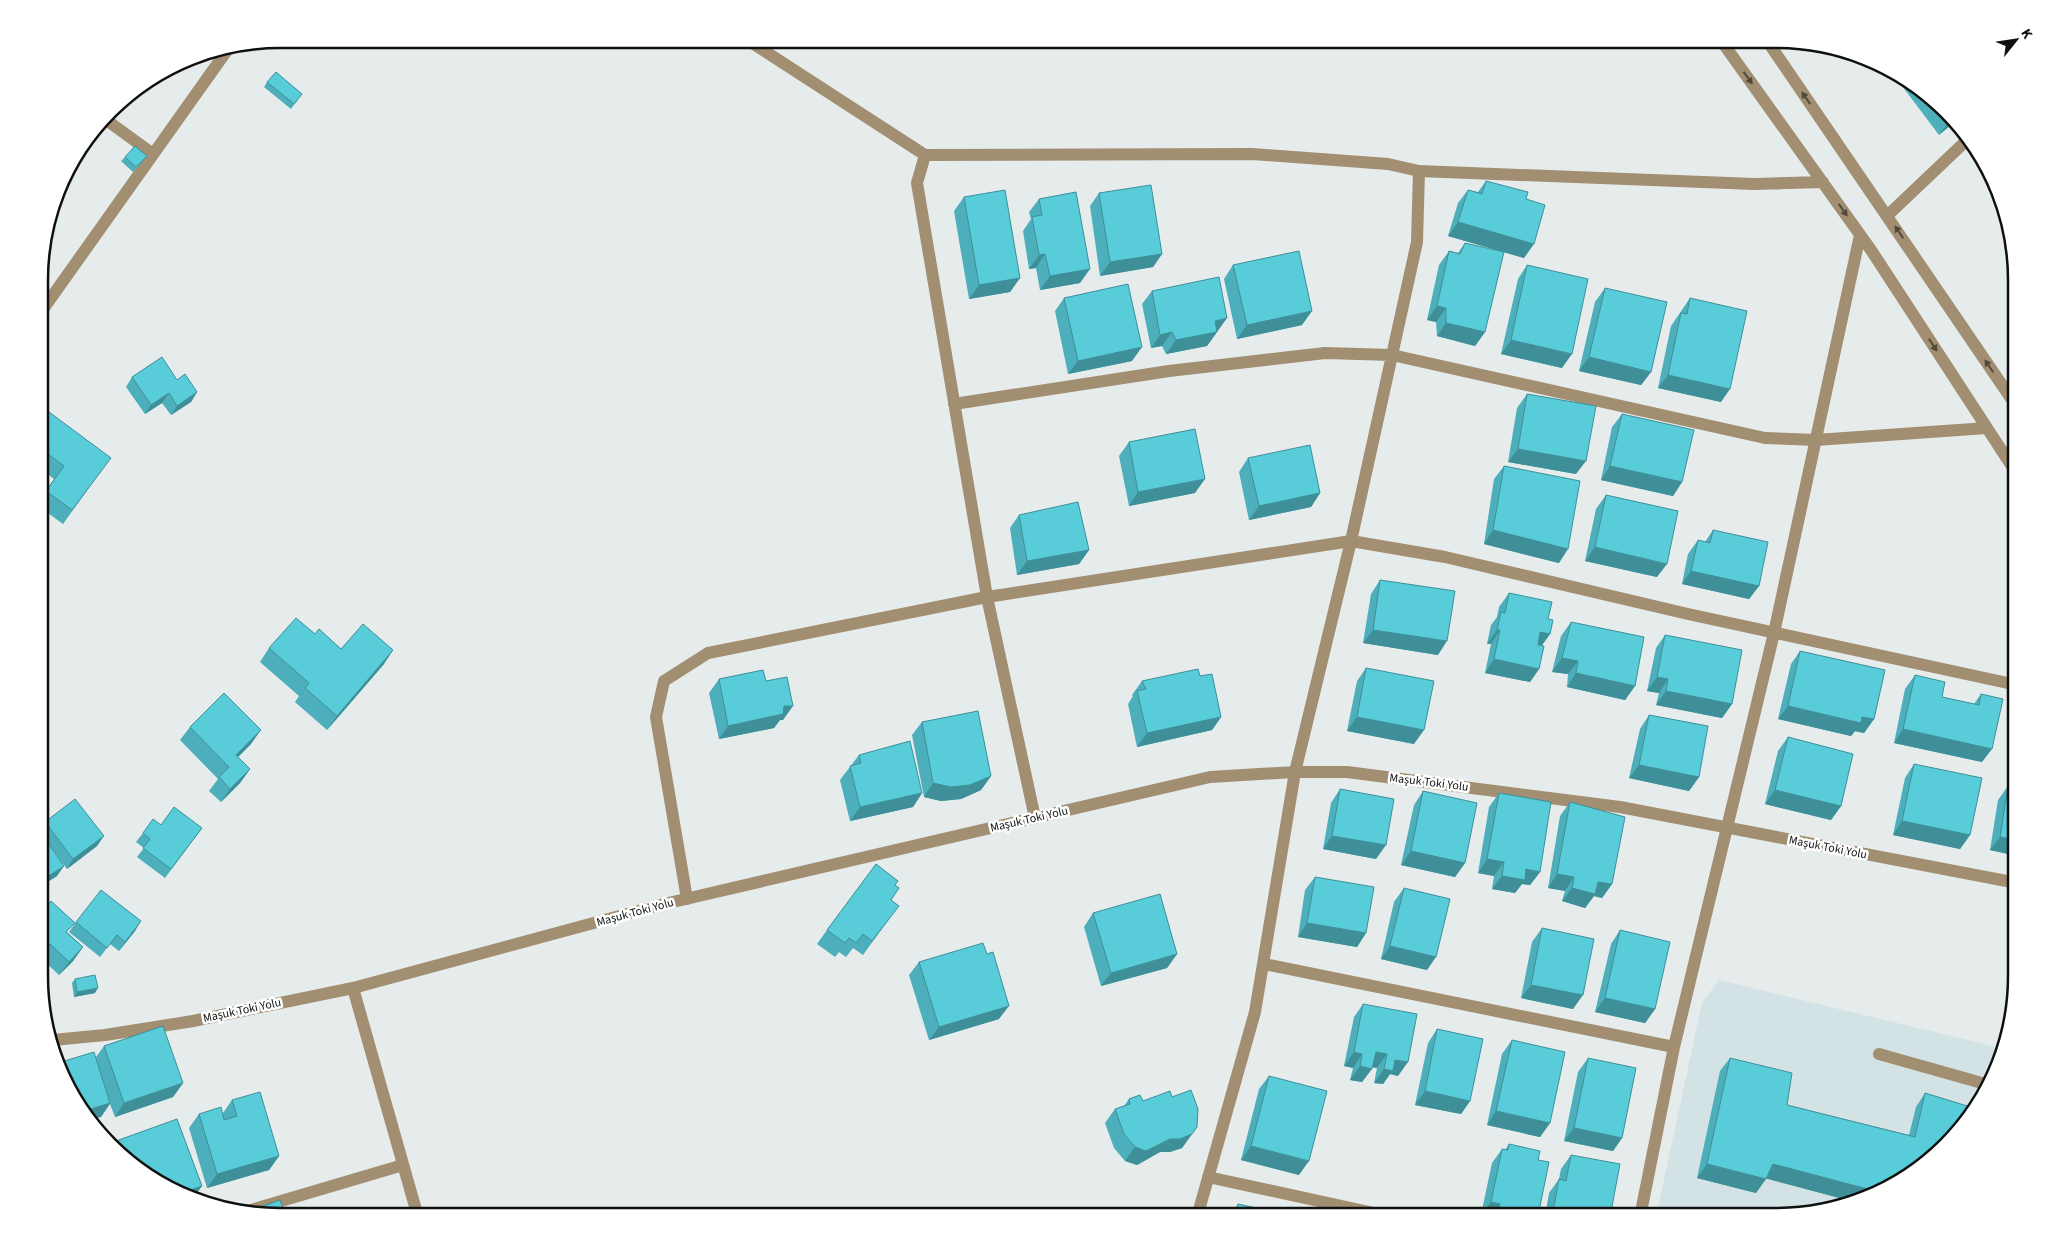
<svg xmlns="http://www.w3.org/2000/svg" width="2056" height="1256" font-family="'Source Sans 3',sans-serif">
<style>
.built{fill:#d3e2e4}
.lines{fill:none;stroke-linecap:round;stroke-linejoin:round}
.minor{stroke:#a28e71;stroke-width:12}
.wall{fill:#4cafbb}
.shaded-wall{fill:#3e8f98}
.building{fill:#58ccd9;stroke:#3e8f98}
.oneway{fill:#51493c}
.labels{text-anchor:middle;stroke-width:5;stroke-linejoin:round;paint-order:stroke}
.street-label{font-size:12px;fill:#0f1111;stroke:#fff}
.rim{fill:none;stroke:#0f1111;stroke-width:2.5}
</style>
<rect width="100%" height="100%" fill="#e6ebec"/>
<path class="built" d="M1719 980 2005 1049V1053L1977 1110 1897 1185 1792 1217H1656L1702 1003Z"/>
<g class="lines">
<path class="minor" d="M746 39 925 155 1252 154 1388 164 1419 171 1754 184 1823 182
M1720 39 1871 250 2017 474
M1766 39 2017 407
M105 119 153 154
M925 155 917 183 987 597 1035 818
M1888 215 1967 140
M41 312 228 49
M954 404 1169 371 1325 353 1392 355 1765 438 1816 440 1987 428
M687 899 656 717 664 681 708 653 987 597 1351 541 1445 557 1688 614 2017 685
M1264 964 1674 1047
M353 988 418 1217
M53 1040 105 1035 193 1021 353 988 664 904 1210 777 1295 772H1347L1620 807 2017 883
M1879 1054 1989 1085
M1208 1177 1392 1217
M244 1212 403 1165
M1197 1217 1255 1012 1295 772 1351 541 1417 242 1419 171
M1640 1217 1674 1047 1774 633 1860 235"/>
</g>
<path class="wall" d="M1890 70 1910 79 1952 124 1939 135Z
M267 82 299 98 291 109 264 87Z
M125 157 143 161 133 172 121 161Z
M1486 181 1526 199 1524 258 1448 236 1458 203 1468 190 1478 192Z
M1994 187 1997 198 1991 191Z
M1099 193 1162 254 1153 267 1100 276 1090 206Z
M964 197 1020 278 1010 292 969 299 954 211Z
M1039 199 1080 283 1040 290 1036 268 1029 269 1023 231 1031 219 1029 212Z
M1465 243 1485 332 1475 346 1437 336 1436 322 1427 320 1439 265 1449 251 1458 253Z
M1233 265 1302 325 1237 339 1224 279Z
M1527 265 1562 368 1501 354 1518 279Z
M1605 288 1651 372 1641 385 1579 371 1595 302Z
M1152 291 1217 332 1207 346 1166 354 1162 346 1151 348 1142 304Z
M1064 298 1132 361 1068 374 1055 311Z
M1690 298 1721 402 1658 388 1671 326Z
M132 377 177 380 197 392 191 402 171 415 162 403 145 414 126 387Z
M1527 394 1576 474 1508 462 1517 408Z
M41 406 101 471 63 524 41 508V498L54 479 41 469Z
M1622 414 1682 482 1673 496 1601 480 1612 427Z
M1129 442 1195 493 1129 506 1119 456Z
M1248 458 1320 493 1311 507 1249 520 1239 472Z
M1504 466 1559 563 1484 544 1494 479Z
M1606 495 1657 577 1585 561 1596 509Z
M1019 515 1089 550 1079 564 1017 575 1010 528Z
M1713 530 1759 586 1749 599 1682 584 1688 554 1698 540 1705 542Z
M1380 580 1438 655 1363 643 1371 594Z
M1509 593 1548 619 1550 634 1542 645 1539 669 1530 682 1485 673 1491 644H1487L1491 625 1497 617 1499 607Z
M1571 622 1635 686 1625 700 1567 687 1568 674 1552 672 1561 636Z
M315 634 341 649 384 664 327 730 295 702 299 696 260 662 269 648Z
M1665 635 1732 704 1722 718 1656 705 1659 693 1647 691 1656 648Z
M1800 651 1874 719 1864 733 1855 731 1851 736 1778 719 1791 664Z
M1366 668 1414 744 1347 731 1357 681Z
M1915 675 1942 697 1974 704 1981 694 1982 762 1894 743 1905 689Z
M1200 676 1221 717 1212 730 1137 747 1128 704 1133 696 1132 695 1142 681Z
M719 679 766 681 783 720H780L774 728 719 739 709 693Z
M1649 715 1699 777 1689 791 1629 778 1640 729Z
M922 722 991 776 981 790 961 799 941 801 924 797 912 735Z
M190 727 251 744 238 757 250 769 240 783 221 802 209 791 218 779 180 740Z
M1788 737 1841 806 1831 820 1765 804 1778 751Z
M859 755 922 793 913 807 850 821 840 780Z
M1914 764 1970 835 1960 849 1893 835 1905 778Z
M2008 786 2017 788V856L1990 850 1998 800Z
M1340 789 1376 859 1323 849 1331 803Z
M1423 791 1465 863 1455 877 1401 865 1414 805Z
M1499 793 1540 872 1530 885 1522 884 1515 893 1492 889 1494 876 1478 873 1489 807Z
M1570 802 1612 884 1602 898 1594 896 1585 908 1562 901 1565 891 1548 888 1560 816Z
M45 822 97 846 67 869 53 850 57 876 41 886V843L45 840 41 834V828Z
M161 825 202 828 165 878 137 857 144 848 136 842 143 833Z
M1315 877 1366 933 1357 947 1298 937 1305 890Z
M895 885 891 900 889 919 863 955 853 948 846 957 839 952 835 957 817 944 827 930Z
M1404 888 1427 970 1381 959 1394 902Z
M41 912 68 933 83 947 73 961 59 975 41 958Z
M1093 913 1177 954 1167 968 1101 986 1084 927Z
M76 922 135 931 119 951 110 944 100 957 69 932Z
M1542 928 1573 1009 1521 998 1532 942Z
M1620 930 1655 1009 1645 1023 1595 1012 1611 944Z
M987 954 999 1019 929 1040 909 975 919 962Z
M75 979 95 993 74 997 72 983Z
M1363 1004 1398 1076 1390 1074 1383 1084 1374 1083 1377 1068 1372 1067 1362 1082 1350 1080 1353 1068 1344 1066 1354 1017Z
M1437 1029 1470 1101 1461 1114 1415 1105 1428 1043Z
M1512 1040 1550 1123 1540 1137 1487 1125 1502 1054Z
M104 1046 183 1083 173 1097 115 1117 110 1104 101 1117 96 1057Z
M1588 1058 1622 1138 1613 1151 1564 1141 1578 1072Z
M1730 1058 1787 1105 1909 1135 1916 1107 1925 1093 1977 1109 1847 1200 1766 1178 1756 1193 1697 1178 1720 1071Z
M1269 1076 1299 1175 1241 1160 1259 1089Z
M1172 1097 1192 1134 1182 1148 1170 1152H1160L1137 1165 1125 1161 1114 1148 1105 1123 1115 1109 1124 1106 1129 1099 1143 1101Z
M232 1100 279 1156 269 1170 207 1188 189 1128 199 1114 223 1113Z
M116 1141 202 1186 193 1198 146 1177 113 1144Z
M1509 1144 1538 1160V1217H1488L1481 1215 1492 1163 1502 1149 1505 1150Z
M1571 1155 1610 1217H1545L1549 1193 1559 1179 1561 1169Z
M1238 1204 1297 1217H1229Z"/>
<path class="shaded-wall" d="M1949 121 1952 124 1939 135Z
M1458 222 1534 244 1524 258 1448 236Z
M1045 254 1036 268 1029 269 1039 255Z
M1162 254 1153 267 1100 276 1110 262Z
M1090 269 1080 283 1040 290 1050 276Z
M1020 278 1010 292 969 299 979 285Z
M1437 306 1446 308 1436 322 1427 320Z
M1312 311 1302 325 1237 339 1247 325Z
M1227 318 1207 346 1166 354 1176 340 1215 321Z
M1446 323 1485 332 1475 346 1437 336Z
M1172 332 1162 346 1151 348 1160 335Z
M1511 340 1572 354 1562 368 1501 354Z
M1142 347 1132 361 1068 374 1078 361Z
M1589 357 1651 372 1641 385 1579 371Z
M1668 375 1730 389 1721 402 1658 388Z
M197 392 191 402 171 415 177 406Z
M169 393 162 403 145 414 151 405Z
M1518 449 1586 461 1576 474 1508 462Z
M1610 466 1682 482 1673 496 1601 480Z
M1205 479 1195 493 1129 506 1138 492Z
M1320 493 1311 507 1249 520 1259 506Z
M1493 530 1568 549 1559 563 1484 544Z
M1595 547 1667 564 1657 577 1585 561Z
M1089 550 1079 564 1017 575 1027 561Z
M1691 571 1759 586 1749 599 1682 584Z
M1373 630 1447 641 1438 655 1363 643Z
M1497 630H1500L1491 644H1487Z
M1540 632 1550 634 1540 648 1531 646Z
M393 650 384 664 327 730 337 716Z
M1562 658 1578 661 1568 674 1552 672Z
M1494 659 1539 669 1530 682 1485 673Z
M1576 673 1635 686 1625 700 1567 687Z
M1657 677 1668 679 1659 693 1647 691Z
M1666 691 1732 704 1722 718 1656 705Z
M784 706H793L783 720H780L774 728 719 739 728 726Z
M1788 706 1862 717 1874 719 1864 733 1855 731 1851 736 1778 719Z
M1221 717 1212 730 1137 747 1147 733Z
M1357 717 1424 730 1414 744 1347 731Z
M1903 729 1992 749 1982 762 1894 743Z
M261 730 251 744 229 766 236 755Z
M1639 765 1699 777 1689 791 1629 778Z
M250 769 240 783 221 802 230 789Z
M991 776 981 790 961 799 941 801 924 797 933 783Z
M1775 790 1841 806 1831 820 1765 804Z
M922 793 913 807 850 821 860 807Z
M1902 821 1970 835 1960 849 1893 835Z
M104 836 97 846 67 869 73 859Z
M1332 836 1386 845 1376 859 1323 849Z
M2000 837 2017 840V856L1990 850Z
M1411 851 1465 863 1455 877 1401 865Z
M1487 859 1504 862 1494 876 1478 873Z
M64 866 57 876 41 886V881Z
M1526 869 1540 872 1530 885 1522 884 1515 893 1492 889 1502 876Z
M1557 874 1574 877 1565 891 1548 888Z
M1598 882 1612 884 1602 898 1594 896 1585 908 1562 901 1572 888Z
M141 921 135 931 119 951 125 942Z
M1307 923 1366 933 1357 947 1298 937Z
M50 944 41 958V955Z
M1390 946 1436 957 1427 970 1381 959Z
M83 947 73 961 59 975 69 962Z
M1177 954 1167 968 1101 986 1111 973Z
M1531 985 1583 995 1573 1009 1521 998Z
M98 988 95 993 74 997 77 992Z
M1605 998 1655 1009 1645 1023 1595 1012Z
M1009 1006 999 1019 929 1040 939 1027Z
M1354 1052 1362 1054 1353 1068 1344 1066Z
M1376 1052 1387 1054 1377 1068 1366 1066Z
M1395 1060 1408 1062 1398 1076 1390 1074 1383 1084 1374 1083 1384 1069Z
M1360 1066 1372 1069 1362 1082 1350 1080Z
M183 1083 173 1097 115 1117 124 1103Z
M1425 1091 1470 1101 1461 1114 1415 1105Z
M110 1103 101 1117 90 1120 81 1112Z
M1496 1111 1550 1123 1540 1137 1487 1125Z
M1574 1128 1622 1138 1613 1151 1564 1141Z
M1192 1134 1182 1148 1170 1152H1160L1137 1165 1125 1161 1135 1147Z
M1251 1146 1309 1161 1299 1175 1241 1160Z
M279 1156 269 1170 207 1188 217 1174Z
M1707 1164 1766 1179 1756 1193 1697 1178Z
M1773 1164 1875 1191 1847 1200 1764 1178Z
M202 1186 193 1198 182 1193Z
M1491 1202 1500 1204 1491 1217 1481 1215Z
M1498 1212 1520 1217H1495Z
M1524 1213 1538 1216V1217H1522Z"/>
<path class="building" d="M276 72 302 94 294 104 267 82Z
M135 146 147 156 136 167 125 157Z
M1486 181 1528 192 1526 199 1545 205 1534 244 1458 222 1468 190 1482 194Z
M1151 185 1162 254 1110 262 1099 193Z
M1005 190 1020 278 979 285 964 197Z
M1076 192 1090 269 1050 276 1045 254 1039 255 1032 217 1042 215 1039 199Z
M1465 243 1504 252 1485 332 1446 323V308L1437 306 1449 251 1460 254Z
M1299 251 1312 311 1247 325 1233 265Z
M1527 265 1588 279 1572 354 1511 340Z
M1219 277 1227 318 1215 321 1217 332 1176 340 1172 332 1160 335 1152 291Z
M1128 284 1142 347 1078 361 1064 298Z
M1605 288 1667 302 1651 372 1589 357Z
M1690 298 1747 311 1730 389 1668 375 1681 313 1687 314Z
M162 357 177 380 185 374 197 392 177 406 169 393 151 405 132 377Z
M1527 394 1596 406 1586 461 1518 449Z
M41 406 111 458 72 510 46 491 64 466 41 449Z
M1622 414 1694 430 1682 482 1610 466Z
M1195 429 1205 479 1138 492 1129 442Z
M1310 445 1320 493 1259 506 1248 458Z
M1504 466 1580 481 1568 549 1493 530Z
M1606 495 1678 511 1667 564 1595 547Z
M1078 502 1089 550 1027 561 1019 515Z
M1713 530 1768 542 1759 586 1691 571 1698 540 1710 543Z
M1380 580 1455 591 1447 641 1373 630Z
M1509 593 1552 602 1548 619 1553 620 1550 634 1540 632 1538 645 1544 646 1539 669 1494 659 1500 630H1497L1501 612 1505 613Z
M296 618 315 634 319 629 341 649 363 624 393 650 337 716 305 688 309 683 269 648Z
M1571 622 1644 637 1635 686 1576 673 1578 661 1562 658Z
M1665 635 1742 650 1732 704 1666 691 1668 679 1657 677Z
M1800 651 1885 670 1874 719 1862 717 1861 723 1788 706Z
M1366 668 1434 681 1424 730 1357 717Z
M1198 669 1200 676 1212 674 1221 717 1147 733 1137 691 1146 689 1142 681Z
M763 670 766 681 787 677 793 706H784L783 714 728 726 719 679Z
M1915 675 1945 682 1942 697 1979 705 1981 694 2003 699 1992 749 1903 729Z
M224 693 261 730 236 755 250 769 230 789 219 777 229 767 190 727Z
M978 711 991 776 970 785 951 787 933 783 922 722Z
M1649 715 1708 726 1699 777 1639 765Z
M1788 737 1853 754 1841 806 1775 790Z
M910 741 922 793 860 807 850 766 861 763 859 755Z
M1914 764 1982 778 1970 835 1902 821Z
M2008 786 2017 788V840L2000 837Z
M1340 789 1394 799 1386 845 1332 836Z
M1423 791 1477 803 1465 863 1411 851Z
M1499 793 1551 802 1540 872 1526 869 1525 880 1502 876 1504 862 1487 859Z
M75 799 104 836 73 859 45 822Z
M1570 802 1625 817 1612 884 1598 882 1595 894 1572 888 1574 877 1557 874Z
M174 807 202 828 171 869 143 848 150 839 143 833 153 819 161 825Z
M46 840 64 866 41 881V843Z
M876 864 898 881 895 885 899 888 891 900 899 906 872 941 863 934 856 943 849 938 845 943 827 930Z
M1315 877 1374 887 1366 933 1307 923Z
M1404 888 1450 899 1436 957 1390 946Z
M101 890 141 921 125 942 117 935 107 948 76 922Z
M1160 894 1177 954 1111 973 1093 913Z
M51 901 75 923 66 932 83 947 69 962 50 944 41 955V912Z
M1542 928 1594 939 1583 995 1531 985Z
M1620 930 1670 942 1655 1009 1605 998Z
M983 943 987 954 993 952 1009 1006 939 1027 919 962Z
M95 975 98 988 77 992 75 979Z
M1363 1004 1417 1014 1408 1062 1395 1060 1393 1071 1384 1069 1387 1054 1376 1052 1372 1069 1360 1066 1362 1054 1354 1052Z
M163 1026 183 1083 124 1103 104 1046Z
M1437 1029 1483 1039 1470 1101 1425 1091Z
M1512 1040 1565 1052 1550 1123 1496 1111Z
M94 1052 110 1103 81 1112 79 1110 61 1062Z
M1588 1058 1636 1068 1622 1138 1574 1128Z
M1730 1058 1792 1073 1787 1105 1915 1137 1925 1093 1977 1109 1897 1185 1875 1191 1773 1164 1766 1179 1707 1164Z
M1269 1076 1327 1091 1309 1161 1251 1146Z
M1191 1090 1198 1109 1197 1127 1192 1134 1180 1139H1170L1146 1151 1135 1147 1124 1134 1115 1109 1130 1104 1129 1099 1140 1095 1143 1101 1170 1091 1172 1097Z
M260 1092 279 1156 217 1174 199 1114 221 1107 224 1120 237 1116 232 1100Z
M177 1119 202 1186 182 1193 146 1177 118 1149 116 1141Z
M1509 1144 1540 1151 1538 1160 1549 1162 1538 1216 1524 1213 1523 1217H1520L1498 1212 1500 1204 1491 1202 1502 1149 1508 1150Z
M1571 1155 1620 1164 1610 1217H1552L1559 1179 1566 1181Z
M280 1200 286 1217H279L244 1213Z
M1238 1204 1297 1217H1235Z"/>
<defs><path id="oneway-solid" d="M-6-.8H1V-3.2L6.5 0L1 3.2V.8H-6Z" transform="scale(1.25)"/></defs>
<g class="oneway">
<use href="#oneway-solid" transform="translate(1748 78) rotate(54)"/>
<use href="#oneway-solid" transform="translate(1806 98) rotate(-125)"/>
<use href="#oneway-solid" transform="translate(1843 210) rotate(55)"/>
<use href="#oneway-solid" transform="translate(1899 232) rotate(-124)"/>
<use href="#oneway-solid" transform="translate(1933 345) rotate(57)"/>
<use href="#oneway-solid" transform="translate(1989 366) rotate(-124)"/>
</g>
<g class="labels">
<g class="street-label">
<text transform="translate(1429 782) rotate(7)" y="4">Maşuk Toki Yolu</text>
<text transform="translate(1029 819) rotate(-13)" y="4">Maşuk Toki Yolu</text>
<text transform="translate(1828 847) rotate(11)" y="4">Maşuk Toki Yolu</text>
<text transform="translate(635 912) rotate(-15)" y="4">Maşuk Toki Yolu</text>
<text transform="translate(242 1010) rotate(-12)" y="4">Maşuk Toki Yolu</text>
</g>
</g>
<path d="M0 0H2056V1256H0ZM280 48H1776A232 232 0 0 1 2008 280V976A232 232 0 0 1 1776 1208H280A232 232 0 0 1 48 976V280A232 232 0 0 1 280 48Z" fill="#fff" fill-rule="evenodd"/>
<path class="rim" d="M280 48H1776A232 232 0 0 1 2008 280V976A232 232 0 0 1 1776 1208H280A232 232 0 0 1 48 976V280A232 232 0 0 1 280 48Z"/>
<g transform="translate(2016 40) rotate(60)" stroke="#ffffff" stroke-width="4" paint-order="stroke">
<path d="M0-4L9 19L0 12L-9 19Z" fill="#0f1111"/>
<text y="-8" font-size="14" font-weight="bold" text-anchor="middle" fill="#0f1111">K</text>
</g>
</svg>
